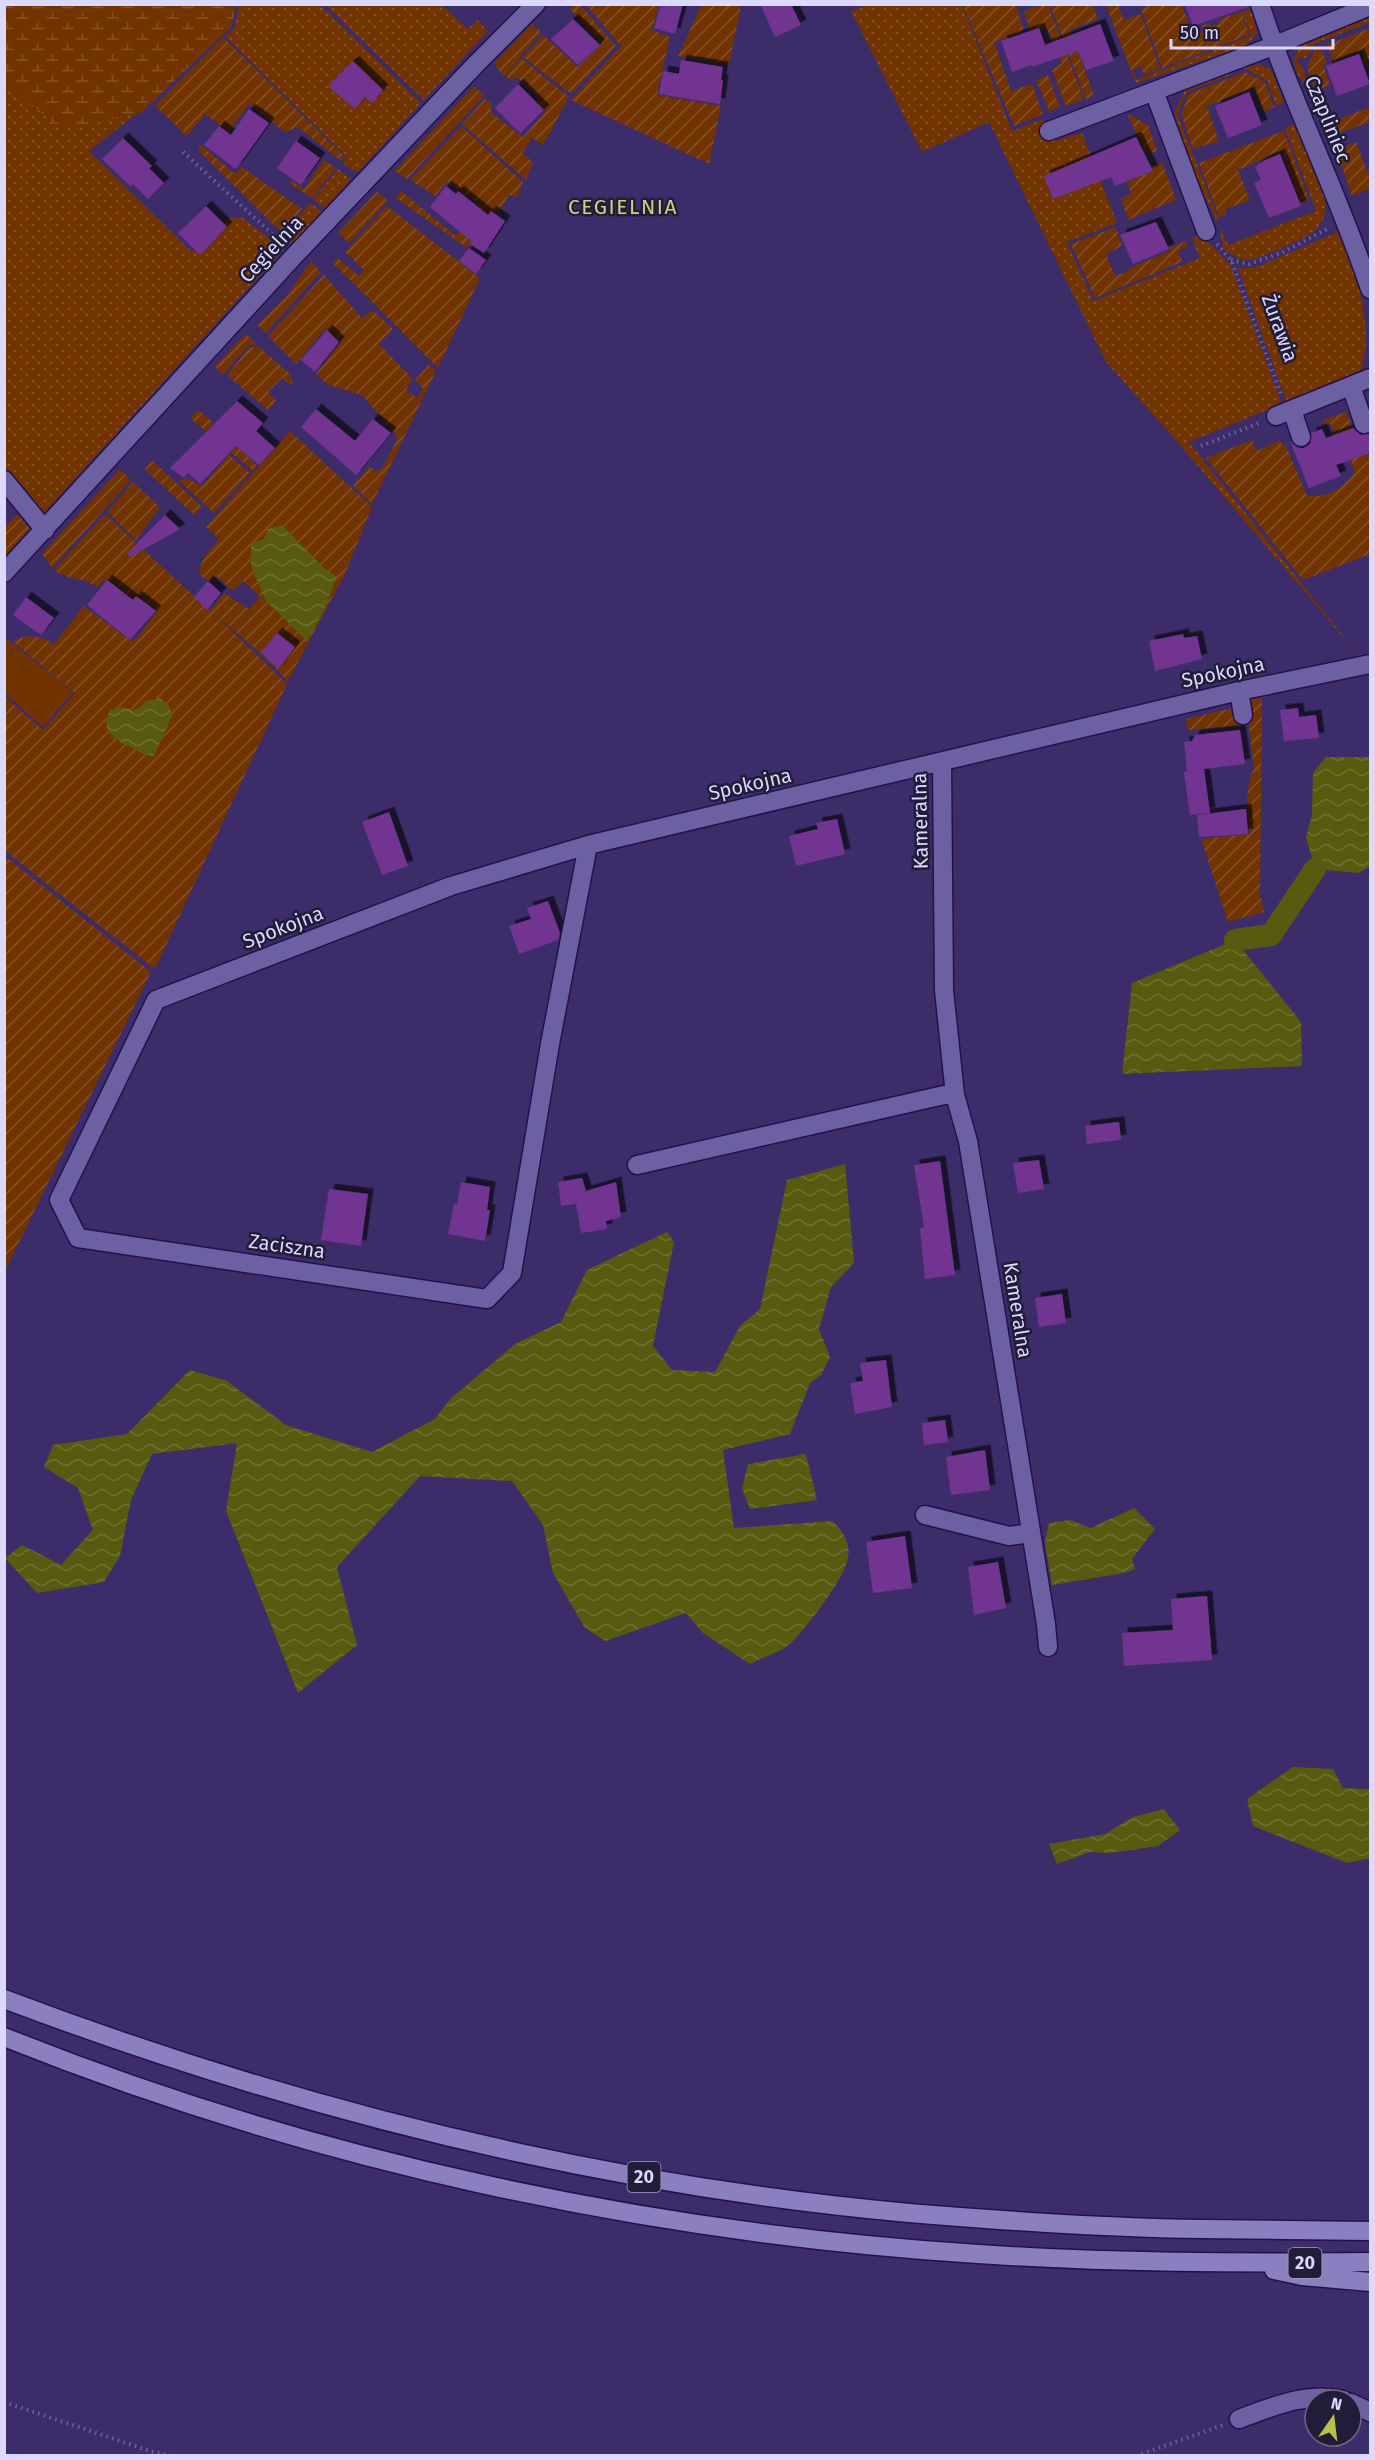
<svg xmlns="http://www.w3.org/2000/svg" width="1375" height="2460" font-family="'Fira Sans',sans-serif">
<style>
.grass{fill:url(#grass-dots)}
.wetland{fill:url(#wetland-marsh)}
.garden{fill:url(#garden-furrows)}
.pitch{fill:#713400}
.water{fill:url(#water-waves)}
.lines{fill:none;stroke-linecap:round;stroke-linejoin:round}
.canal{stroke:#585a10;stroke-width:22}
.building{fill:#713491;filter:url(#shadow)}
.minor-casing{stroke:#24114c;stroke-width:21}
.major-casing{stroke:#24114c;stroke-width:21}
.path{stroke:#6f6399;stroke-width:4;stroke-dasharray:1.5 4.5;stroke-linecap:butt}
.minor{stroke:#6d60a2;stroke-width:18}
.major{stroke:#8b7fbf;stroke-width:18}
.labels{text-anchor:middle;stroke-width:5;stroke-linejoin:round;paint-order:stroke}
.shield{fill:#211c37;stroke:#a5a0c2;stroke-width:1.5}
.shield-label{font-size:18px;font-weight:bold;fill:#ddd8fe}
.street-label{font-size:20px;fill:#ddd8fe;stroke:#211c37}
.neighbourhood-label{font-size:21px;letter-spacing:1.5px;fill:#ccd183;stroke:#211c37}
</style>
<defs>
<pattern id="grass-dots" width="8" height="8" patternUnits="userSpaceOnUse" patternTransform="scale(1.5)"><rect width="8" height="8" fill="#713400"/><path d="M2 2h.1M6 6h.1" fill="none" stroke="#855126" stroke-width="1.8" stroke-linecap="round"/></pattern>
<pattern id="wetland-marsh" width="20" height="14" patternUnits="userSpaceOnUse" patternTransform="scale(1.5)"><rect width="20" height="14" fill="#713400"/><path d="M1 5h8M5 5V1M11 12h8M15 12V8" fill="none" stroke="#855126"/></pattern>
<pattern id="garden-furrows" width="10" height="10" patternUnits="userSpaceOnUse" patternTransform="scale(1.5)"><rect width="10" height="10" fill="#713400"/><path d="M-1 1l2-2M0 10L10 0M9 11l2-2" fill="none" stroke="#855126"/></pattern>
<pattern id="water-waves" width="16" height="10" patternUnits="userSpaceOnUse" patternTransform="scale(1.5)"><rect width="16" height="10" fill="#585a10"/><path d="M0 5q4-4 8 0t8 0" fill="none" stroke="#707134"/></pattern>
<filter id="shadow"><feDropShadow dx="5.5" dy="-5.5" stdDeviation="0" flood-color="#0009"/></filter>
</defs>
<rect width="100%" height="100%" fill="#3c2d6a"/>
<path class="grass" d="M4 5 140 111 89 151 192 252 224 220 241 217 284 249 43 514 5 484Z
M239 5H320L421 103 358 172 352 170 343 163 347 157 225 36 235 28Z
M326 5H442L468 29 478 20 488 31 424 100Z
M867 5H962L1012 131 1043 119 1051 141 1082 133 1117 223 1067 242 1093 301 1200 258 1192 238 1201 235 1230 264 1282 404 1189 442 1356 652 1181 446 1106 362 989 122 922 152 851 11Z
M1251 9 1257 32 1250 42 1242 47 1136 83 1135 80 1251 36 1242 12Z
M1370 10V22L1314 44 1307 58 1299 57 1297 63 1302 66 1309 87 1306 88 1295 70 1294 59 1301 44Z
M1259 64 1271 70 1284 102 1276 105 1267 81 1244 68Z
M1230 70 1232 74 1187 92 1177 114 1219 220H1216L1192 168 1174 113 1186 88Z
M1298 123C1307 146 1328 185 1325 210 1325 217 1321 224 1316 230 1307 238 1261 258 1249 260 1240 261 1230 254 1224 249L1220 233 1222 232 1228 245 1316 211 1285 128Z
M338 169 351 179 325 208 313 199Z
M310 203 322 212 295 241 290 243 283 236Z
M1338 232C1358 275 1375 328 1360 374L1287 403 1238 268H1254Z"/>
<path class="wetland" d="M5 4H236V5L232 26 141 113 60 129 5 81Z"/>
<path class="garden" d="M702 4 741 5 729 65 678 56Z
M1154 4 1182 5 1193 35 1203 31 1202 26 1209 23 1211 26 1220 23V19L1241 12 1249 35 1162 68 1141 9Z
M574 5H580L616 46 571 94 523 57 543 35 578 67 602 44 570 9Z
M586 5H659L652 30 670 37 657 95 721 106 709 164 571 100 621 46Z
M963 5H1016L1024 31 994 42 1011 91 1032 84 1043 114 1014 126Z
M1037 5H1048L1084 99 1066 106 1052 70 1062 63 1047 28 1031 33 1024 11 1037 6Z
M1050 5H1093L1098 19 1070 30 1094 95 1086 99Z
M1106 5H1118L1124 20 1141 14 1160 69 1144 75 1141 66 1133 70 1136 78 1134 79Z
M532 24 541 32 504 77 494 63Z
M1370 28V75L1361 51 1333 62 1327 45Z
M223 37 345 157 341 161 298 127 285 132 249 104 229 132 205 114 187 136 155 106Z
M1321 47 1327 64 1323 65 1330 85 1315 91 1307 67 1315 49Z
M521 58 569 97 543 145 532 138 522 153 533 162 526 180 462 124 485 99 491 103V111L494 115 523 137 546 111 537 102 539 98 517 77 510 80 506 76Z
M1245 72 1265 82 1274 107 1263 112 1254 88 1207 106 1219 141 1193 149 1181 114 1189 94Z
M1048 75 1060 107 1049 111 1036 80Z
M473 87H476L484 96 407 179 395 171Z
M1370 107V122L1330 136 1326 124Z
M1130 115 1148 125 1157 151 1147 154 1128 116Z
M461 126 523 182 517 197 509 195 499 213 492 209 467 248 396 198 401 191 456 236 479 204 447 182 435 196 410 180Z
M1284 131 1309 200 1300 203 1282 151 1238 170 1250 200 1226 209 1225 215 1219 217 1199 163Z
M1356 142 1370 178V188L1352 196 1336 150Z
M201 145 235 174 242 167 302 209 282 233 198 150Z
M324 160 336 168 312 198 289 183 291 180 304 189Z
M1162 162 1176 200 1128 220 1121 199 1131 193 1127 182 1153 171 1152 166Z
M377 192 388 201 349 243 338 233Z
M387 206 480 278 438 368 333 263 338 258 359 276 364 270 345 252Z
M1116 227 1122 246 1106 254 1115 276 1129 271 1128 269 1170 251 1169 248 1186 241 1188 246 1178 251 1182 262 1095 298 1071 244Z
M311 261 321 272 266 333 257 325 289 293Z
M324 275 362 318 373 310 393 329 379 344 413 379 406 389 417 398 423 388 415 380 429 365 436 371 372 504 353 486 369 467 377 472 384 466 398 437 362 395 328 385 316 374 341 342 326 328 296 364 268 336Z
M246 334 256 344 248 346 223 375 215 366Z
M258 346 290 374 293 382 290 385 282 378 268 392 276 401 268 410 227 375 249 348Z
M198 410 213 422 211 426 241 450 264 440 248 457 257 466 253 471 190 418Z
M1346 412 1365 457 1370 455V554L1303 580 1206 458 1252 440 1257 451 1280 440 1282 445 1285 444 1307 496C1331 497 1339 490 1355 473L1342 434 1335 435 1331 424 1325 425 1323 420Z
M290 431 372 507 345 574 288 681 258 651 211 611 287 684 155 969 5 851 4 696 43 730 75 693 13 642C24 633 44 636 54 644L84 606 131 641 137 638 157 611 136 594 133 598 107 578 97 587C83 577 66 580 54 570L105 514 210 611 224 593 249 609 260 596 243 581 233 591 216 576 210 581 201 576 199 569 204 558 219 539 206 527Z
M229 455 250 473 214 513 179 481 187 478 202 486Z
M152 460 202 507 194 515 145 469Z
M120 469 131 480 52 568 42 554Z
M133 482 160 507 136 540 107 512Z
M18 514 30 529 5 557V527Z
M1262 697 1260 895 1264 912 1228 922 1201 839 1250 834C1248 813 1244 789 1254 769L1246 701Z
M1237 707 1241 726 1188 730 1186 719Z
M5 856 151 972 5 1271Z"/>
<path class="pitch" d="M4 637 73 692 43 727 5 694Z"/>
<path class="water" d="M282 525 325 569 337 577 324 611 307 641 266 601 251 566V543L264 539 268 529Z
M160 698 169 706 172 716 154 756C144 755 139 752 130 747 114 739 99 730 110 710L121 707 133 710 139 708 146 701Z
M1326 757H1370V866L1359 873 1315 869 1306 837 1312 815 1313 773Z
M1235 940 1301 1022 1302 1066 1122 1074 1132 983Z
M845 1164 854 1263 831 1287 819 1329 830 1357 821 1375 810 1383 790 1434 723 1450 734 1528 833 1521C842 1531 851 1542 848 1558 845 1578 807 1627 792 1642 782 1652 763 1657 750 1664L703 1633 686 1613 605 1641 585 1628 553 1573 543 1525 512 1481 420 1476 337 1567 357 1645 298 1693 226 1511 237 1443 152 1454 131 1500 120 1556 104 1582 37 1593 5 1558 22 1545 61 1565 93 1530 78 1488 44 1467 53 1445 127 1434 190 1370 227 1381 286 1425 372 1452 435 1419 450 1399 515 1344 561 1322 587 1270 667 1232 674 1242 653 1346 672 1370 715 1372 740 1326 760 1309 787 1180Z
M806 1454 817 1500 750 1509 742 1489 748 1464Z
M1134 1508 1155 1529 1132 1559 1135 1569 1124 1573 1052 1585 1045 1542 1049 1523 1070 1520 1091 1528Z
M1293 1767 1333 1769 1343 1788 1370 1789V1858L1347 1863 1253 1826 1247 1799Z
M1164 1809 1180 1830 1158 1846 1110 1853 1090 1852 1057 1864 1049 1844 1105 1834 1133 1817Z"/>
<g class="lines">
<path class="canal" d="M1235 940 1271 935 1315 869"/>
</g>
<path class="building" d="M661 4H683L675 34 654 28Z
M760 4H791L801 25 775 37Z
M1185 4H1248V7L1193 26Z
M573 19 600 45 578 65 551 39Z
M1100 24 1114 61 1086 70 1078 51 1032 67 1031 65 1012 72 1001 41 1039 28 1045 45Z
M1359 54 1370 84 1337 96 1326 66Z
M681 60 723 67 721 80H723L720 104 659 94 663 71 679 74Z
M353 61 383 90 372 103 365 97 355 109 328 86Z
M518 84 544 110 520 133 495 108Z
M1249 92 1262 125 1228 138 1215 106Z
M249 109 269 123 236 169 204 145 219 126 231 135Z
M1136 137 1153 171 1115 186 1111 177 1053 199 1044 176Z
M123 138 152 166 149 168 164 183 148 199 133 184 131 187 102 159Z
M296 141 320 158 301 185 277 168Z
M1280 154 1301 206 1269 218 1254 183 1261 180 1255 167 1263 161Z
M446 186 456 194 458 191 488 215 491 211 505 221 484 253 470 244 471 241 430 207Z
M206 206 227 227 200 255 178 233Z
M1156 222 1169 249 1133 264 1120 235Z
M469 248 486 260 476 274 459 261Z
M327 330 339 342 315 372 301 360Z
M237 401 263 423 256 431 275 448 259 465 236 446 200 484 188 473 184 478 170 468Z
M316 409 355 441 373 419 391 433 356 475 301 427Z
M1353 428 1361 435 1371 433V453L1336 465 1341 476 1309 488 1290 441 1298 448H1304L1310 444 1311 433 1322 429 1326 438Z
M165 515 180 529 130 557 127 553Z
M107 580 133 600 136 596 156 611 130 640 87 605Z
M208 581 221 593 207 610 194 597Z
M26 597 54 618 41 635 13 615Z
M277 633 295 647 278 669 261 652Z
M1183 634 1184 638 1197 636 1202 659 1155 671 1149 641Z
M1298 708 1299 717 1316 715 1319 738 1284 741 1280 710Z
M1240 730 1245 764 1204 769 1210 813 1190 815 1184 772 1187 771 1184 742 1192 741 1195 735Z
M1246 809 1248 834 1199 837 1197 815Z
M389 812 408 866 382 875 362 822Z
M837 819 845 854 796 866 789 836 818 829 816 823Z
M548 901 560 933 558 940 519 954 509 926 531 919 527 908Z
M1119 1122 1121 1140 1087 1144 1085 1126Z
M1039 1160 1044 1189 1018 1193 1013 1163Z
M940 1161 955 1275 925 1279 920 1228 924 1227 914 1165Z
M582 1178 586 1191 616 1182 621 1217 606 1221 607 1229 581 1233 576 1204 561 1206 558 1182Z
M461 1182 490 1187 487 1210H490L485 1241 448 1234 454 1204 457 1205Z
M329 1189 368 1194 361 1246 321 1240Z
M1062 1294 1066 1323 1039 1327 1035 1298Z
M886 1360 892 1407 855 1414 850 1383 863 1381 860 1363Z
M945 1420 948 1442 924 1445 922 1423Z
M985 1450 990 1490 951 1495 946 1457Z
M905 1536 912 1588 873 1593 866 1542Z
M998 1562 1006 1608 974 1615 968 1567Z
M1207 1596 1212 1660 1124 1666 1122 1633 1173 1630 1171 1599Z"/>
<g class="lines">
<g class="minor-casing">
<path id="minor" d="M1260 4C1291 101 1338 192 1370 289
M1154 91 1206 231
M1049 131 1273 46 1370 6
M1351 386 1364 424
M1292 410 1301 437
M1276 416 1370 378
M4 480 45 530
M4 573 295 255 477 63 536 4
M1239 691 1243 715
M942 762 944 990 955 1095 968 1141 1046 1624 1048 1647
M588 845 550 1044 512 1273 487 1299 78 1238 59 1200 156 1000 451 886 588 845 1239 691 1370 664
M637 1165 944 1095H955
M925 1515 1009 1536 1031 1533
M1351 2403 1370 2412
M1239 2419C1272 2407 1307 2391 1343 2400"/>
</g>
<g class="major-casing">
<path id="major" d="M4 1999C295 2109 598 2185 909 2213 1006 2221 1104 2228 1202 2229 1258 2230 1314 2230 1370 2231
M4 2037C313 2161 647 2233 978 2254 1109 2263 1240 2263 1370 2262
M1274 2270 1302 2276 1370 2282"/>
</g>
<path class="path" d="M183 152 281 242
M1217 244 1231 260 1281 394
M1231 260 1249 264 1281 253 1327 229
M1201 446 1259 423
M4 2402 153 2452 172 2456
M1136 2456 1223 2425"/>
<use href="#minor" class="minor"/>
<use href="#major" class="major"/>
</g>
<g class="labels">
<g class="shield">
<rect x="627.5" y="2162" width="33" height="30" rx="4.5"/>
<rect x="1288.5" y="2248" width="33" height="30" rx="4.5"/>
</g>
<g class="shield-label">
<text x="644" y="2183">20</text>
<text x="1305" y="2269">20</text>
</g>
<g class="street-label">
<text transform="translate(1328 119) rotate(68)" y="7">Czapliniec</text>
<text transform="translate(271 249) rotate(-47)" y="7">Cegielnia</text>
<text transform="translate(1280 328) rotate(70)" y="7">Żurawia</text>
<text transform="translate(1223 672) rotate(-12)" y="7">Spokojna</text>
<text transform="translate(750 784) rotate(-13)" y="7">Spokojna</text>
<text transform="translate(920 821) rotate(-91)" y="7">Kameralna</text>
<text transform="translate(283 927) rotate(-21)" y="7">Spokojna</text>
<text transform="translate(287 1246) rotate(8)" y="7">Zaciszna</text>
<text transform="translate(1018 1310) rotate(81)" y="7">Kameralna</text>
</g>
<g class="neighbourhood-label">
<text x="623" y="214">CEGIELNIA</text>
</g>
</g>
<rect width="1375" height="2460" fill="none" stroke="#ddd8fe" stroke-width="12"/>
<g transform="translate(1333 2418) rotate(14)"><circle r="28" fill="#211c37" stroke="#6c6787" stroke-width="1.5"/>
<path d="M0-4.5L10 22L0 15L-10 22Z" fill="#bac045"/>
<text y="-9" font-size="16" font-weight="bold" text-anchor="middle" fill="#ddd8fe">N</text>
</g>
<path d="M1171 39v9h162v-9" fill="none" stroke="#ddd8fe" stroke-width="3"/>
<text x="1180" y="39" font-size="18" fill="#ddd8fe" stroke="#211c37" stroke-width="4.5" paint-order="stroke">50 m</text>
</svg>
